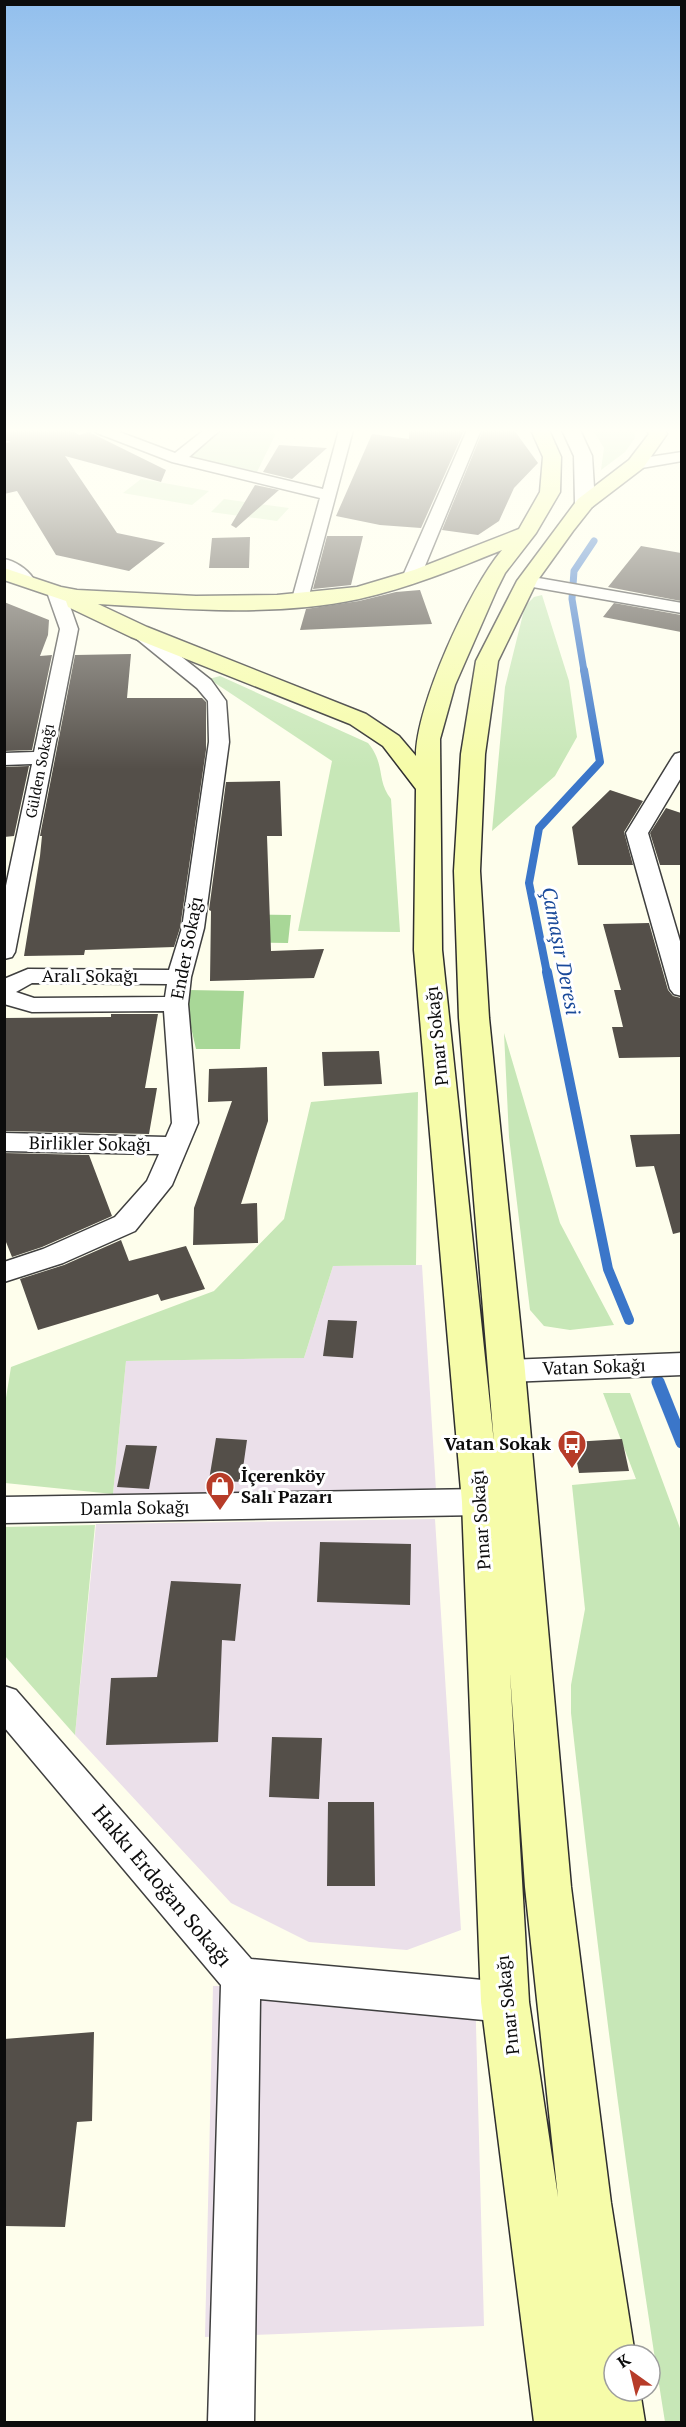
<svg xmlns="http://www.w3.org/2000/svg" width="686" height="2427" font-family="'PT Serif',serif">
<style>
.industrial{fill:#ebe0ea}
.green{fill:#c7e7b7}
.forest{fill:#a8d797}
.pitch{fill:#daefc8}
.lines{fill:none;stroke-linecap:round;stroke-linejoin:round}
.stream-far3{stroke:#3b76c9;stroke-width:7}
.stream-far2{stroke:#3b76c9;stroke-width:8}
.stream-far1{stroke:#3b76c9;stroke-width:10}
.stream{stroke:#3b76c9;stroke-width:13}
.building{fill:#544f49}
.minor-casing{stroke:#3f3f3f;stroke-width:3}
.tertiary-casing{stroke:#3f3f3f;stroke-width:3}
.secondary-casing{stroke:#2e2e2e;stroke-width:3}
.minor{fill:#fff;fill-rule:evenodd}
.tertiary{fill:#fff;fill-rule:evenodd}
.secondary{fill:#f6fca9;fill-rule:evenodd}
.labels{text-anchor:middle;stroke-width:6;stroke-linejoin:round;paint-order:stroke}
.far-street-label{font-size:15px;fill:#0c0c0c;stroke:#fff}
.street-label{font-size:18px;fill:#0c0c0c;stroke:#fff}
.poi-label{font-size:18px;font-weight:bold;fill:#0c0c0c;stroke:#fff;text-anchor:end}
.water-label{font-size:20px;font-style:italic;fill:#1a4a9a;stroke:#fff}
.near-street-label{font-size:21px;fill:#0c0c0c;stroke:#fff}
</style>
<rect width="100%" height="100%" fill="#fefeec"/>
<path class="industrial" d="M422 1265 436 1490 113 1494 126 1361 304 1358 333 1266Z
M435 1519 461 1930 407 1950 309 1942 231 1903 75 1735 96 1524Z
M213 1986 475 1988 484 2326 205 2337Z"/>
<path class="green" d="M219 430H249L276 433 257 472 190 457 216 435Z
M593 430H634L635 438 625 452 601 470 604 448Z
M542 595 569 681 577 737 555 776 492 831 505 687 525 606 534 597Z
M220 676 368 743C386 765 376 780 391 799L400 932 298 931 332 761 209 679Z
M504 1033 560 1223 614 1325 570 1330 544 1326 530 1310 509 1137Z
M418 1092 416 1265 333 1266 304 1358 126 1361 113 1494 5 1483V1404L11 1367 214 1291 284 1219 311 1102Z
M603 1393H630L681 1531V2422H665C627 2187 597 1950 571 1713V1685L585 1609 572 1485 636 1479Z
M95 1525 75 1735 5 1656V1527Z"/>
<path class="forest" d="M218 914 291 915 288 943 214 942Z
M188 990 244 991 240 1049H196L187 1010Z"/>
<path class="pitch" d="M141 479 209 491 192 505 123 493Z
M224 499 289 508 277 521 211 512Z"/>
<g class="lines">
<path class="stream-far3" d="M584 671 572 599 574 571 594 541"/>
<path class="stream-far2" d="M547 973 529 883 539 828 600 762 584 670"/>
<path class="stream-far1" d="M547 972 608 1269 629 1320"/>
<path class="stream" d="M658 1382 682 1442"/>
</g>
<path class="building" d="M4 430H71L79 435 89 432 166 470 161 482 65 456 117 533 165 543 129 571 56 555 17 491 4 494V443L11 442 4 440Z
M483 430H514L538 463 514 488 499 521 478 535 442 530Z
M409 431H464L421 528 380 525 336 516 372 434 409 439Z
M279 445 327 448 292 479 263 472Z
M255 485 279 490 236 528 231 525Z
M327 536H363L351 585 313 589Z
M250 537 249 568H209L212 538Z
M641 546 681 553V601L608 587Z
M420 590 432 624 300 630 306 609 359 601 396 592Z
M4 602 49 620 48 635 40 656 52 655 32 750 4 751Z
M614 603 681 615V632L603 617Z
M131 654 127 698H202L206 702V750L180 928 174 947 85 950 84 955 24 956 40 856 42 836H40L75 655Z
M29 766 14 836 4 837V767Z
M280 781 282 836H267L271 951 324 949 314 978 210 981 211 911 209 910 226 782Z
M610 790 643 801 624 832 633 865H578L572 827Z
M666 808 681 813V865H660L650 833Z
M649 923 668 990 673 996 681 998V1057L619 1058 612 1027H623L614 990H621L603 924Z
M111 1014H158L145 1088H157L149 1134 4 1131V1018L111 1017Z
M379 1051 382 1084 324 1086 322 1052Z
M267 1067 268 1121 241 1204 257 1203 258 1243 193 1245 194 1208 232 1101 208 1102 209 1069Z
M681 1134V1232L673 1234 654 1166 636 1167 630 1135Z
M4 1153 89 1155 112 1216 42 1247 12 1257 4 1237Z
M121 1240 129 1261 186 1246 205 1289 161 1301 158 1294 38 1330 20 1279 64 1265Z
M328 1320 357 1321 353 1358 323 1356Z
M216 1438 247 1440 241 1482 209 1480Z
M622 1439 629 1471 579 1473 573 1442Z
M126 1445 157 1446 149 1489 117 1487Z
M320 1542 411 1544 410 1605 317 1602Z
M171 1581 241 1584 235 1641 222 1640 218 1742 106 1745 111 1678 157 1677Z
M272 1737 322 1738 319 1799 269 1797Z
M328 1802H374L375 1886H327Z
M94 2032 92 2121 77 2122 65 2227 4 2226V2039Z"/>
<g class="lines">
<g class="minor-casing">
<path id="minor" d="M95 430H114L175 453 204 430H220L189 457 323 489 339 430H353L307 603H295L292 599 320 498 172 462 97 433Z
M467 430H481L420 578 417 582H405L402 578Z
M682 452V461L636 469 628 464 636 459Z
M527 576 682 603V613L521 585 518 581 521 577Z
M56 587 62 588 65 592 78 629 15 952 12 957 4 959V895L32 764 4 765V753L34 752 60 629 47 592 50 588Z
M139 627 145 628 211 680 226 701 229 742 204 928 191 977 188 1004 198 1123 172 1185 135 1231 63 1263 4 1282V1262L43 1249 115 1217 147 1181 159 1154 4 1151V1133L166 1137 172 1123 164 1011 32 1012 4 1004V979L28 969 169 970 182 928 209 742 208 701 197 688 133 636 130 632 133 628ZM32 983 167 984 165 997 34 998 16 992Z
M682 752V776L648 833 682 948V996L674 994 670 989 626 833 672 758 675 754Z
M682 1353V1375L507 1382 497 1379 492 1371 497 1363 507 1360Z
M481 1489 492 1493 497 1502 492 1511 481 1515 4 1523V1497Z
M4 1686 16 1690 251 1959 505 1982 519 1988 525 2002 519 2016 505 2022 260 1999 254 2422H208L221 1985 4 1727Z"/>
</g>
<g class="tertiary-casing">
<path id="tertiary" d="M562 430H580L592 456 595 503 592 507H578L575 503 574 456Z
M4 559C15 561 27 569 33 578L30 582C19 585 14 581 4 575Z"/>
</g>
<g class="secondary-casing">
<path id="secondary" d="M531 430H549L561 457 560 492 536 533 505 573 497 589 455 685 440 739 442 950 494 1443 459 1018 454 871 461 754 476 661 517 581 578 499 629 460 649 434 647 430H665L667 434 643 468 592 507 573 531 537 581 498 661 485 754 480 871 489 1018 525 1371 571 1887 611 2203 635 2355H614V2391H640L645 2422H534L481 2002 462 1502 414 950 416 789 383 746 350 724 131 637 68 607 66 601 4 580V568L61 587 77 590 196 596 277 595 357 587 414 570 519 529 540 492 543 457ZM502 550C469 589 416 706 416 756L399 736 366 714 147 627 98 604C183 609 274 617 359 599 408 588 455 569 502 550ZM510 1673 525 1887 558 2197 529 2002Z"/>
</g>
<use href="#minor" class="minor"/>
<use href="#tertiary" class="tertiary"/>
<use href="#secondary" class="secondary"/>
</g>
<linearGradient id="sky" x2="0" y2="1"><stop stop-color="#92bfed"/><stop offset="0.56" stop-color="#fffff6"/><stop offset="1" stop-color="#fffff6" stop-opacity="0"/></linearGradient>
<rect width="686" height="769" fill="url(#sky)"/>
<defs>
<g id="bus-pin" transform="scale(1.5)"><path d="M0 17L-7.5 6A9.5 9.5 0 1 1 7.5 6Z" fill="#b73c29" stroke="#fff"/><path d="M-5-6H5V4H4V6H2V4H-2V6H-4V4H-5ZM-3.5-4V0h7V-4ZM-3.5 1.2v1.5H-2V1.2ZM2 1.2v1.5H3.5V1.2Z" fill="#fff"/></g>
<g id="shop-pin" transform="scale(1.5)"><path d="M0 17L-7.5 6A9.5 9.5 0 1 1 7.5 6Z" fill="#b73c29" stroke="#fff"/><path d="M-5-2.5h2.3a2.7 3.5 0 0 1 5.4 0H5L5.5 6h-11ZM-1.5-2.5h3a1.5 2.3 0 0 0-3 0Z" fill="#fff"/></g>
</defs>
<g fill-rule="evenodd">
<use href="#bus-pin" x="572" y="1444"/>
<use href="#shop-pin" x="220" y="1486"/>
</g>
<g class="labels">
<g class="far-street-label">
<text transform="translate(40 771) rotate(-79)" y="5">Gülden Sokağı</text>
</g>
<g class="street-label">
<text transform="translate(187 948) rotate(-79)" y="6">Ender Sokağı</text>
<text x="90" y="982">Aralı Sokağı</text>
<text transform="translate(437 1036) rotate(-96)" y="6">Pınar Sokağı</text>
<text transform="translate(90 1144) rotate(1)" y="6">Birlikler Sokağı</text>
<text transform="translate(594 1367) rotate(-2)" y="6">Vatan Sokağı</text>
<text transform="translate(135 1508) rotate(-1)" y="6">Damla Sokağı</text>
<text transform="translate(481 1520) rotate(-94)" y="6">Pınar Sokağı</text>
<text transform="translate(508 2005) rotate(-96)" y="6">Pınar Sokağı</text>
</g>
<g class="poi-label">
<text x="551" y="1450">Vatan Sokak</text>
<text x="241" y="1482" text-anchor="start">İçerenköy<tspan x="241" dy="21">Salı Pazarı</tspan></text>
</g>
<g class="water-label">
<text transform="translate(561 951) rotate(79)" y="7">Çamaşır Deresi</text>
</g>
<g class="near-street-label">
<text transform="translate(162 1886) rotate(50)" y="7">Hakkı Erdoğan Sokağı</text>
</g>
</g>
<rect width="686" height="2427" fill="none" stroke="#0c0c0c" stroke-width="12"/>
<g transform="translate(632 2373) rotate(326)"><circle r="28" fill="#ffffff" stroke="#9e9e9e" stroke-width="1.5"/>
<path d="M0-4.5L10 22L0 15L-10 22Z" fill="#b73c29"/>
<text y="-9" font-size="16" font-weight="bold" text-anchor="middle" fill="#0c0c0c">K</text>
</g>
</svg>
